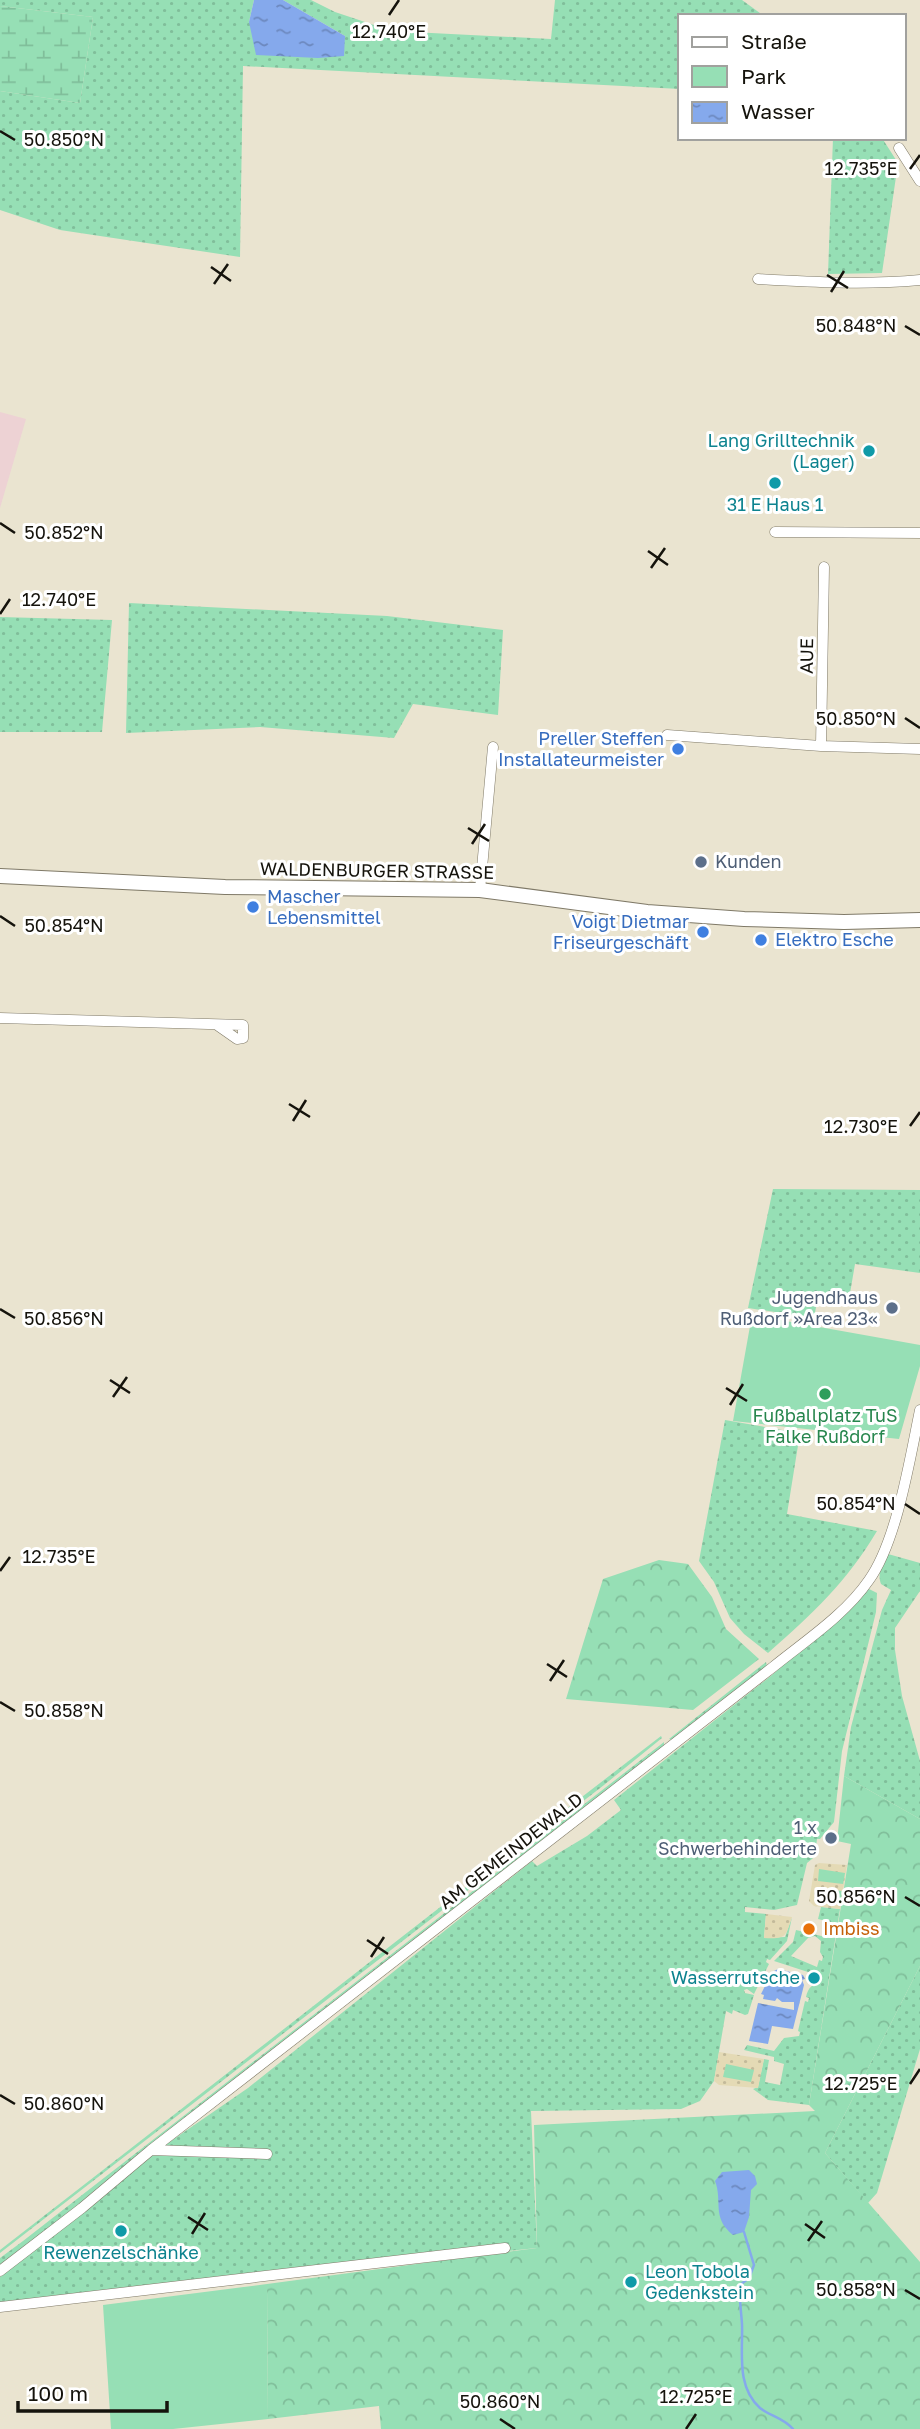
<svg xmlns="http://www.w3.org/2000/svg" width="920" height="2429" font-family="'Golos Text',sans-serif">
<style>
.industrial{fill:#edd2d4}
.grass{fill:url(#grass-dots);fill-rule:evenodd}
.forest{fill:url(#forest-crowns)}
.wetland{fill:url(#wetland-marsh)}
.sand{fill:url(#sand-dots)}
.park{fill:#96dfb5}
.water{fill:url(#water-ripples)}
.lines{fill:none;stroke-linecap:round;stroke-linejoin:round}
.stream{stroke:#85a9ec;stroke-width:2.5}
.minor-casing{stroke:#7f7967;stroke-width:11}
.secondary-casing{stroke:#7f7967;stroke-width:16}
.minor{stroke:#fff;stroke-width:10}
.secondary{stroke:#fff;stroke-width:14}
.ticks{fill:none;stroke:#15130c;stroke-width:2.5}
.culture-dot{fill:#0f9aa8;stroke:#fff;stroke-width:2.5}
.shop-dot{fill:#3f7fe0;stroke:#fff;stroke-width:2.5}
.service-dot{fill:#5c6f8a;stroke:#fff;stroke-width:2.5}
.leisure-dot{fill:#2e9e5b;stroke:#fff;stroke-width:2.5}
.food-dot{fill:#e8710a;stroke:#fff;stroke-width:2.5}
.labels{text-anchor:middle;stroke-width:6;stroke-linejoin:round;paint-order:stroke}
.culture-label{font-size:18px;fill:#0d838f;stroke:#fff;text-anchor:end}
.street-label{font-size:18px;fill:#15130c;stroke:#fff}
.shop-label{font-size:18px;fill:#366cbe;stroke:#fff;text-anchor:end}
.service-label{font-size:18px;fill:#4e5e75;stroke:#fff;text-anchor:end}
.leisure-label{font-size:18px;fill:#27864d;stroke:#fff}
.food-label{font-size:18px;fill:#c56008;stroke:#fff;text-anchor:start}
.ticks-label{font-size:18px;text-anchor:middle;fill:#15130c;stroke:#fff;stroke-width:6;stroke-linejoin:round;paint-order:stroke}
</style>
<defs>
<pattern id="grass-dots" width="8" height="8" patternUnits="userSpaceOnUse" patternTransform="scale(1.75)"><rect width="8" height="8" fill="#96dfb5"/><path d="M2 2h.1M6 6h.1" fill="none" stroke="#80be9a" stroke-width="1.8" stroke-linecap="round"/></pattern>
<pattern id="forest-crowns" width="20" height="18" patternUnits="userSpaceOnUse" patternTransform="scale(1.75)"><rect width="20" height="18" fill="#96dfb5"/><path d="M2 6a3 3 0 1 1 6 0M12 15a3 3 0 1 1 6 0" fill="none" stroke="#80be9a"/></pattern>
<pattern id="wetland-marsh" width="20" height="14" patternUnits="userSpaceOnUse" patternTransform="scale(1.75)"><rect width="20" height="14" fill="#96dfb5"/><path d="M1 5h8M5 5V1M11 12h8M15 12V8" fill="none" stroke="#80be9a"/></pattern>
<pattern id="sand-dots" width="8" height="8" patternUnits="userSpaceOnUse" patternTransform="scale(1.75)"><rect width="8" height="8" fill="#e4dab5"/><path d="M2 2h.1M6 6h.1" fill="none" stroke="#c3ba9a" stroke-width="1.8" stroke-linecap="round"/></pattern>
<pattern id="water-ripples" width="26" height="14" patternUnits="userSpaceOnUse" patternTransform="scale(1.75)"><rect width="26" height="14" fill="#85a9ec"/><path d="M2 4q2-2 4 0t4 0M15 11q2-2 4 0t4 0" fill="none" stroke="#6c88be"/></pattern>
</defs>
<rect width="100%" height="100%" fill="#eae4d0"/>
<path class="industrial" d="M0 412 26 419 0 508Z"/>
<path class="grass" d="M0 0H254L249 22 345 36 283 0H311L335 12 392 31 551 39 555 0H742L764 16H680V89L243 66 240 257 60 230 0 210V91L80 103 93 17 0 6Z
M833 138H882L898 163 882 273 828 274Z
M129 603 387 616 503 630 498 715 413 704 394 738 260 727 126 733Z
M0 617 112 620 102 732H0Z
M773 1189 920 1190V1273L855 1264 848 1305 817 1302 814 1318 748 1308Z
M725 1420 800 1433 787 1514 877 1531C847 1582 812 1614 768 1653L744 1634 730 1618 714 1582 699 1561Z
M888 1554 920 1563V1591L895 1628V1650L902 1696 920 1761V1819L844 1776 851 1727 882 1610 891 1590 881 1584C877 1573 882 1564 888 1554Z
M869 1589 877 1593 876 1612 842 1751 834 1822 820 1839H817L816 1847H813L812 1853 818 1854 807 1863 797 1905 774 1910 745 1907V1912L766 1914 764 1938 785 1937 792 1917 787 1941 770 1960 767 1959 766 1962 769 1964 754 1994 747 1989 744 1990 745 1993 754 1995 748 2014 745 2015 733 2010 732 2014 726 2011 714 2081 700 2101 681 2109 531 2111 537 2248 0 2304V2277L155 2152 248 2088 532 1861 537 1866 587 1836 621 1810 614 1800 772 1675Z
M766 1662 767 1667 672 1740 669 1739Z
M661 1736 662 1738 604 1785 0 2253V2250C221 2079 440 1906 661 1736Z
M664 1742V1746L0 2266V2258L23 2241Z
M821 1907 840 1909 809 2105 768 2100 753 2089 758 2087 764 2059 769 2060 765 2082 780 2085 784 2064 774 2061V2057L744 2050 747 2045 774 2051 784 2038 799 2036 800 2032 798 2031 805 2001 808 2002 809 1998 806 1997C808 1987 813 1984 821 1981L818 1972 811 1973 774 1961 793 1942 796 1930 830 1938 834 1923 818 1919ZM815 1936 821 1941 820 1952 823 1957 822 1961 819 1960 817 1967 791 1956 808 1938Z
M920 1966V2049L877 2193 868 2203 825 2153Z"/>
<path class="forest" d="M659 1560 688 1564 712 1597 726 1629 759 1659 693 1710 566 1699 603 1579Z
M844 1776 920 1819V1966L825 2153 920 2262V2429H381L379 2406 268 2419 267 2284 537 2248 534 2125 815 2111 809 2105 851 1844 837 1841Z"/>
<path class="wetland" d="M0 6 93 17 80 103 0 91Z"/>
<path class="sand" d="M819 1863 847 1865 840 1909 814 1906 809 1901 815 1865Z
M766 1914 792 1917C785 1937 787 1939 764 1938Z
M719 2052 764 2059 758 2088 719 2085 714 2081Z"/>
<path class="park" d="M752 1315 920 1345V1366L899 1439 733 1421Z
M819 1869 845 1873 843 1884 818 1881Z
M817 1888 842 1891 841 1903 815 1899Z
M726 2064 754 2070 751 2082 723 2077Z
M267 2284 268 2419 173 2429H111L103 2305Z"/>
<path class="water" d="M254 0H283L345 36 344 56 318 58 256 55 249 22Z
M778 1969 803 1975 805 1979 802 1980 804 1985 793 2029 772 2026 768 2044 749 2041 758 2003 794 2010V2002H782L777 1998 775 2001 763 1999 764 1995 761 1994 772 1972Z
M749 2170 755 2176 757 2184 751 2190 749 2217 744 2232 733 2235C711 2217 723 2202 715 2181L722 2172Z"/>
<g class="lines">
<path class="stream" d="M744 2232 754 2265 749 2278 740 2285C739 2298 741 2310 742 2324 743 2352 736 2387 760 2408 770 2416 784 2418 793 2429"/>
<g class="minor-casing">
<path id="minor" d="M899 148 920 181
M758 279C812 282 866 285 920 280
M775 532 920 533
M667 735 821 746 920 749
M821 746 824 567
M480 890 493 747
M0 1018 243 1025V1038L237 1039 217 1025
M151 2150 267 2154
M0 2271 82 2208 151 2150 773 1667C805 1641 845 1615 869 1580 897 1541 910 1458 920 1410
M0 2307 505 2248"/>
</g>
<g class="secondary-casing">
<path id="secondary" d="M0 876 225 887 480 890 647 912 744 919 844 922 920 920"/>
</g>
<use href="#minor" class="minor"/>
<use href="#secondary" class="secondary"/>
</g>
<path class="ticks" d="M389 15 399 0M0 131 15 140M910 169 920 155M211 267 231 281M827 275 848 288M214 284 228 264M831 292 844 271M905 326 920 335M0 523 15 533M648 551 668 565M651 568 665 548M0 614 10 599M905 718 920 728M468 828 489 841M472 844 485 824M0 916 15 926M289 1104 310 1117M293 1121 306 1100M910 1126 920 1112M0 1309 15 1318M110 1380 130 1393M726 1388 747 1401M113 1397 127 1377M730 1405 743 1384M905 1504 920 1514M0 1571 10 1557M547 1664 567 1677M550 1681 564 1660M0 1702 15 1711M905 1897 920 1906M367 1940 388 1954M371 1957 384 1937M910 2084 920 2069M0 2095 15 2104M188 2217 208 2230M805 2224 825 2238M192 2234 205 2213M808 2241 822 2221M905 2290 920 2299M500 2419 515 2429M686 2429 696 2414"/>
<g class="culture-dot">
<circle cx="869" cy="451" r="7"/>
<circle cx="775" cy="483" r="7"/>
<circle cx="814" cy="1978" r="7"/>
<circle cx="121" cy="2231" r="7"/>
<circle cx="631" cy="2282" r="7"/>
</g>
<g class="shop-dot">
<circle cx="678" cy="749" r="7"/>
<circle cx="253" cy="907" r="7"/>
<circle cx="703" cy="932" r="7"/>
<circle cx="761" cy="940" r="7"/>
</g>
<g class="service-dot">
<circle cx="701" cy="862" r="7"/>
<circle cx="892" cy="1308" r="7"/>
<circle cx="831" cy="1838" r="7"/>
</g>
<circle class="leisure-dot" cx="825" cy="1394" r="7"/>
<circle class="food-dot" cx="809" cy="1929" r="7"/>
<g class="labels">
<g class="culture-label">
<text x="855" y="447">Lang Grilltechnik<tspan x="855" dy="21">(Lager)</tspan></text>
<text x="775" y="511" text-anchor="middle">31 E Haus 1</text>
<text x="800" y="1984">Wasserrutsche</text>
<text x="121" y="2259" text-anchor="middle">Rewenzelschänke</text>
<text x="645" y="2278" text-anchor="start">Leon Tobola<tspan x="645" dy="21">Gedenkstein</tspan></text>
</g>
<g class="street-label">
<text transform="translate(807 656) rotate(-89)" y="6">AUE</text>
<text transform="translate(377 871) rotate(1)" y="6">WALDENBURGER STRASSE</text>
<text transform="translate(511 1851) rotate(-38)" y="6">AM GEMEINDEWALD</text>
</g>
<g class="shop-label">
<text x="664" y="745">Preller Steffen<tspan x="664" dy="21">Installateurmeister</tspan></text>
<text x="267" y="903" text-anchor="start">Mascher<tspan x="267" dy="21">Lebensmittel</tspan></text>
<text x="689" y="928">Voigt Dietmar<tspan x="689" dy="21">Friseurgeschäft</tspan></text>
<text x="775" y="946" text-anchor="start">Elektro Esche</text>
</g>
<g class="service-label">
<text x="715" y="868" text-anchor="start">Kunden</text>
<text x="878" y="1304">Jugendhaus<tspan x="878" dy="21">Rußdorf »Area 23«</tspan></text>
<text x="817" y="1834">1 x<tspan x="817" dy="21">Schwerbehinderte</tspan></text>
</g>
<g class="leisure-label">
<text x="825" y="1422">Fußballplatz TuS<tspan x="825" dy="21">Falke Rußdorf</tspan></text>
</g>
<g class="food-label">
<text x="823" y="1935">Imbiss</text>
</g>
</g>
<g class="ticks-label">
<text x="389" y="38">12.740°E</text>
<text x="64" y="146">50.850°N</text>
<text x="861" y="175">12.735°E</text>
<text x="856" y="332">50.848°N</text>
<text x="64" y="539">50.852°N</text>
<text x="59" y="606">12.740°E</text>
<text x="856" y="725">50.850°N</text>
<text x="64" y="932">50.854°N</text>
<text x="861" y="1133">12.730°E</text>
<text x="64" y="1325">50.856°N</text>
<text x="856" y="1510">50.854°N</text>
<text x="59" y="1563">12.735°E</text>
<text x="64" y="1717">50.858°N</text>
<text x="856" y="1903">50.856°N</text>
<text x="861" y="2090">12.725°E</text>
<text x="64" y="2110">50.860°N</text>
<text x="856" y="2296">50.858°N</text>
<text x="696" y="2403">12.725°E</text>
<text x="500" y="2408">50.860°N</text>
</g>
<rect x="678" y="14" width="228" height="126" fill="#ffffff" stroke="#a1a19e" stroke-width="2"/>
<rect x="692" y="37" width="35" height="10" fill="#ffffff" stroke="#a1a19e" stroke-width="2"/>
<text x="741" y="49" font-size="21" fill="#15130c">Straße</text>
<rect x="692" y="66" width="35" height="21" fill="#96dfb5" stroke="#a1a19e" stroke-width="2"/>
<text x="741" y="84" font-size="21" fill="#15130c">Park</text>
<rect x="692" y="102" width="35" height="21" fill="url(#water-ripples)" stroke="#a1a19e" stroke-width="2"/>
<text x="741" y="119" font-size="21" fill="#15130c">Wasser</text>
<path d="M18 2401v10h149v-10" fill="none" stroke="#15130c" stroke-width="3.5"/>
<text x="28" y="2401" font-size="21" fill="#15130c" stroke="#ffffff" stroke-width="5" paint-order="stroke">100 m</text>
</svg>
